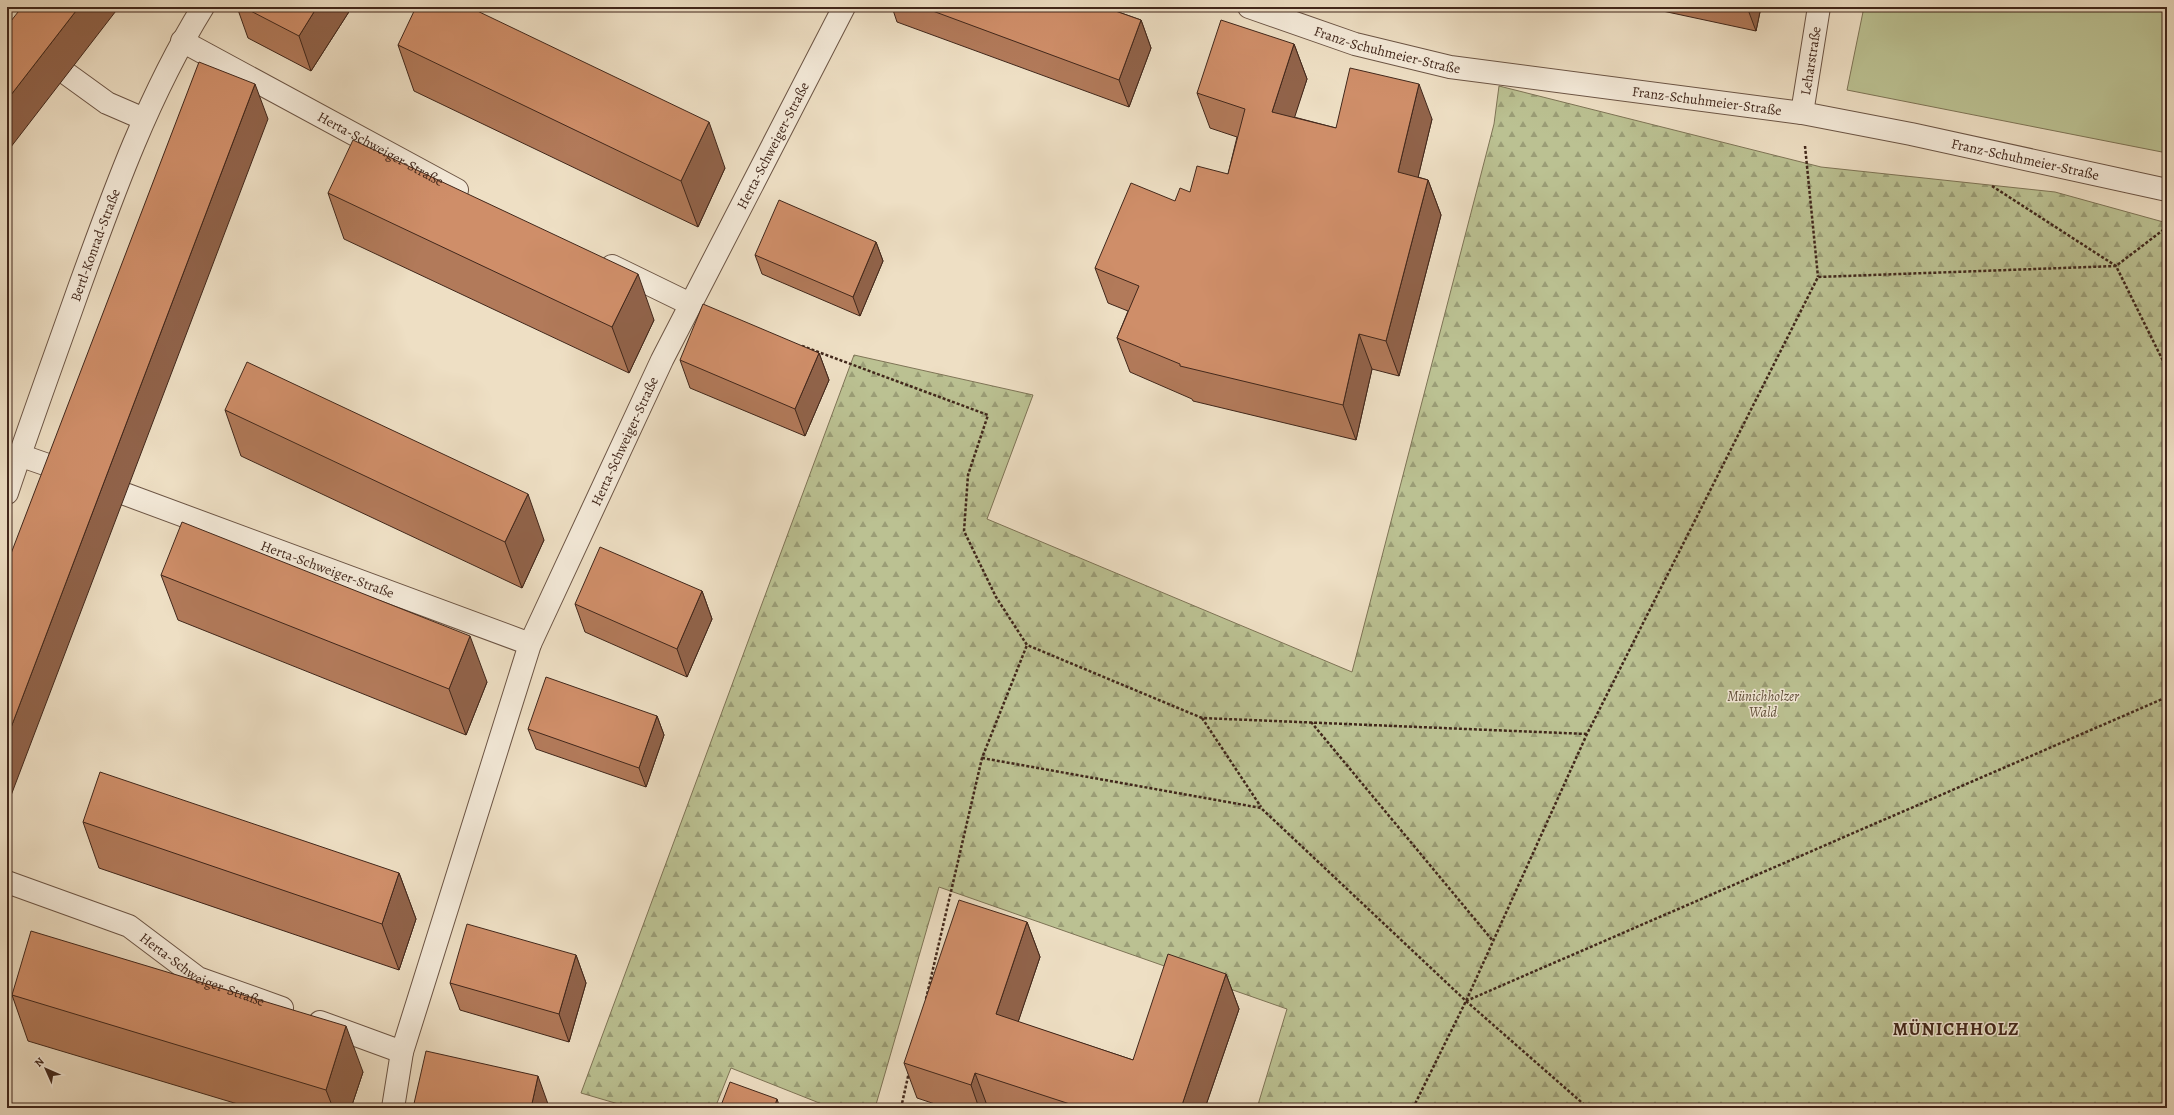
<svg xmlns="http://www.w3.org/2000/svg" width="2174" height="1115" font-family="Alegreya,serif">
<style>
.forest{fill:url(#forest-firs);stroke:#7e7456}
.park{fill:#bbc192;stroke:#7e7456}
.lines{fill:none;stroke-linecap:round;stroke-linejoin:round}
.minor-casing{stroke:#6c5545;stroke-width:24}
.path{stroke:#41271b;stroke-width:2.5;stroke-dasharray:3 2;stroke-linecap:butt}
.minor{stroke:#f4ead9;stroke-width:22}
.wall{fill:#b27a5a;stroke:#41271b}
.shaded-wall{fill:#91634a;stroke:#41271b}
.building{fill:#cf8e69;stroke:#41271b}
.labels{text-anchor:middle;stroke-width:3;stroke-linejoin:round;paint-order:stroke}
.street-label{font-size:14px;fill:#41271b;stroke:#f4ead9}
.park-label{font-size:14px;font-style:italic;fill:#604e39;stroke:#f4ead9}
.district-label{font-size:18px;font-weight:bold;letter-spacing:1px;fill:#41271b;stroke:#f4ead9}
</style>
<defs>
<pattern id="forest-firs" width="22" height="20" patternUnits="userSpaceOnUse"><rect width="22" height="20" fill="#bbc192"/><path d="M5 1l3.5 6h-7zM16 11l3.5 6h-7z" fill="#9a9d76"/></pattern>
</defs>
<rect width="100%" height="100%" fill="#eedfc4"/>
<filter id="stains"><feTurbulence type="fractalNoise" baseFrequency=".005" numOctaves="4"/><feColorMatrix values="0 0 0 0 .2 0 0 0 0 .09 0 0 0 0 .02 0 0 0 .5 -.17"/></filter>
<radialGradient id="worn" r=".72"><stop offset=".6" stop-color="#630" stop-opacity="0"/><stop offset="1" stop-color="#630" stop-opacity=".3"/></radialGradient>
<path class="forest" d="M1499 86 1821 167 2055 192 2167 223V1108H1257L1287 1009 939 887 875 1108H832L731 1068 715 1108H632L581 1093 854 355 1033 395 987 519 1352 672 1494 124Z"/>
<path class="park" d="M1864 7H2167V153L1847 90Z"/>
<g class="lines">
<g class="minor-casing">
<g id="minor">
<path id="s1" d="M1249 7 1355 44 1450 67 1802 113 1911 134 2167 190"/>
<path id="s2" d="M182 41 457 190"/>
<path d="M67 74 107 103 144 119"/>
<path id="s3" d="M1802 113 1819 7"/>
<path d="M612 266 690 304"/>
<path d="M19 455 68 472"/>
<path id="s4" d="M7 493C30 424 55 356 79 288 114 191 149 94 203 7"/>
<path id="s5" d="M125 494 530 644"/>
<path id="s6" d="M7 882 129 926 198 978 282 1008"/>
<path d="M320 1022 402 1052"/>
<path id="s7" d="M393 1108 402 1052 530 644 662 360 844 7"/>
</g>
</g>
<path class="path" d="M1805 146 1818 277
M1992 186 2116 266 2167 369
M802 346 988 415 968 475 964 531 996 597 1027 645 1202 718 1587 734
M1202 718 1261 807
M1311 722 1493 941
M982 758 1261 808 1466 1001 1588 1108
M926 999 982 758 1027 645
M1466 1001 2167 697
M901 1108 909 1072
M1413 1108 1466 1001 1587 734 1818 277 2116 266 2167 227"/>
<use href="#minor" class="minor"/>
</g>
<path class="wall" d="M237 7H352L311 71 248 38Z
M892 7H1104L1141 20 1151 48 1129 107 897 22Z
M1644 7H1761L1756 31Z
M1294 44 1307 79 1294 117 1336 128 1432 119 1418 177 1428 180 1441 215 1399 376 1372 369 1356 440 1193 401 1192 399 1130 372 1117 338 1128 311 1108 303 1095 268 1175 201 1190 192 1228 174 1237 137 1210 128 1197 93Z
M398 45 725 168 698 227 414 91Z
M328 193 654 320 629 373 344 239Z
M876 242 883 261 860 316 762 274 755 255Z
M819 353 829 380 805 436 690 388 680 360Z
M225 410 544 540 522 588 241 456Z
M161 575 487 682 466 735 178 620Z
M702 591 712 619 687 677 585 632 575 604Z
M657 716 664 735 646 787 536 749 528 729Z
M83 822 399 873 416 919 399 970 99 868Z
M1027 922 1040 957 1018 1022 1133 1060 1226 974 1239 1009 1205 1108H947L917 1098 904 1063Z
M576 955 586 983 569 1042 460 1010 450 983Z
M12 995 363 1072 351 1108H251L28 1041Z"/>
<path class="shaded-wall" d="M79 7H119L7 152V100Z
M317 7H352L311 71 299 36Z
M1747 7H1761L1756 31Z
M1141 20 1151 48 1129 107 1119 80Z
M1294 44 1307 79 1285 147 1272 112Z
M255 84 268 119 7 806V738Z
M1419 84 1432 119 1411 207 1398 172Z
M709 122 725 168 698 227 681 181Z
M1428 180 1441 215 1399 376 1386 341Z
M876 242 883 261 860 316 853 297Z
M638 274 654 320 629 373 612 327Z
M1359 334 1372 369 1356 440 1343 405Z
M819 353 829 380 805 436 795 409Z
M528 494 544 540 522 588 505 542Z
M702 591 712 619 687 677 677 649Z
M470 636 487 682 466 735 449 689Z
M657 716 664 735 646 787 639 768Z
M399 873 416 919 399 970 382 924Z
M1027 922 1040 957 1009 1049 996 1014Z
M576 955 586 983 569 1042 559 1014Z
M1226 974 1239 1009 1205 1108H1181Z
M346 1026 363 1072 351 1108H333L326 1090Z
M975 1073 988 1108H979L971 1085Z
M538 1076 548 1104 547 1108H531Z
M777 1099 780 1108H774Z"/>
<path class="building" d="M22 7H79L7 100V26Z
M243 7H317L299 36Z
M416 7H469L709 122 681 181 398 45Z
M922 7H1104L1141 20 1119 80Z
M1221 20 1294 44 1272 112 1336 128 1350 68 1419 84 1398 172 1428 180 1386 341 1359 334 1343 405 1180 366V364L1117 338 1139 286 1095 268 1131 183 1175 201 1180 188 1190 192 1197 166 1228 174 1245 109 1197 93Z
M199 62 255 84 7 738V564Z
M353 140 638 274 612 327 328 193Z
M779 200 876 242 853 297 755 255Z
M703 304 819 353 795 409 680 360Z
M247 362 528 494 505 542 225 410Z
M182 522 470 636 449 689 161 575Z
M600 547 702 591 677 649 575 604Z
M546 677 657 716 639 768 528 729Z
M100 772 399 873 382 924 83 822Z
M959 900 1027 922 996 1014 1133 1060 1168 954 1226 974 1181 1108H1082L975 1073 971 1085 904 1063Z
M467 924 576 955 559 1014 450 983Z
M31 931 346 1026 326 1090 12 995Z
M426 1051 538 1076 531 1108H413Z
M730 1082 777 1099 774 1108H720Z"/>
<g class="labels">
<g class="street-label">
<text dy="5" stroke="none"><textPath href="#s1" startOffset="145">Franz-Schuhmeier-Straße</textPath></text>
<text dy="5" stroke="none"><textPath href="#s3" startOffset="53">Leharstraße</textPath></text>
<text dy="5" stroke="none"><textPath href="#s1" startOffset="469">Franz-Schuhmeier-Straße</textPath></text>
<text dy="5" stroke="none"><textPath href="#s7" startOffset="1039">Herta-Schweiger-Straße</textPath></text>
<text dy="5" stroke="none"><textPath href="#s2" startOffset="226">Herta-Schweiger-Straße</textPath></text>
<text dy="5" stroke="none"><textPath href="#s1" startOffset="793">Franz-Schuhmeier-Straße</textPath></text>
<text dy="5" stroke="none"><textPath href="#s4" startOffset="263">Bertl-Konrad-Straße</textPath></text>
<text dy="5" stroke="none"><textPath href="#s7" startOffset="708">Herta-Schweiger-Straße</textPath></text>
<text dy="5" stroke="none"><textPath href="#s5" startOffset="216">Herta-Schweiger-Straße</textPath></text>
<text dy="5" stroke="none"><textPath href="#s6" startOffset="216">Herta-Schweiger-Straße</textPath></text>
</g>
<g class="park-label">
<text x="1763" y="701">Münichholzer<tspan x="1763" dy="16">Wald</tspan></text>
</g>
<g class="district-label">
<text x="1956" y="1035">MÜNICHHOLZ</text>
</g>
</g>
<rect width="2174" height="1115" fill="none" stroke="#eedfc4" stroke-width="24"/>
<rect x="8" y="8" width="2158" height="1099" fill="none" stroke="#41271b" stroke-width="2"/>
<rect x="12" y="12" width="2150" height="1091" fill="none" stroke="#41271b"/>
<g transform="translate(46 1069) rotate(315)" stroke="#f4ead9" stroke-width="3" paint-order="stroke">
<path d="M0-3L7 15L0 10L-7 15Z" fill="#41271b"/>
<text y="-6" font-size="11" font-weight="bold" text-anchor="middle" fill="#41271b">N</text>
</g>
<rect width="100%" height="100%" filter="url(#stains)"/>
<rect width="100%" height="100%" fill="url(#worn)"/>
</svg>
